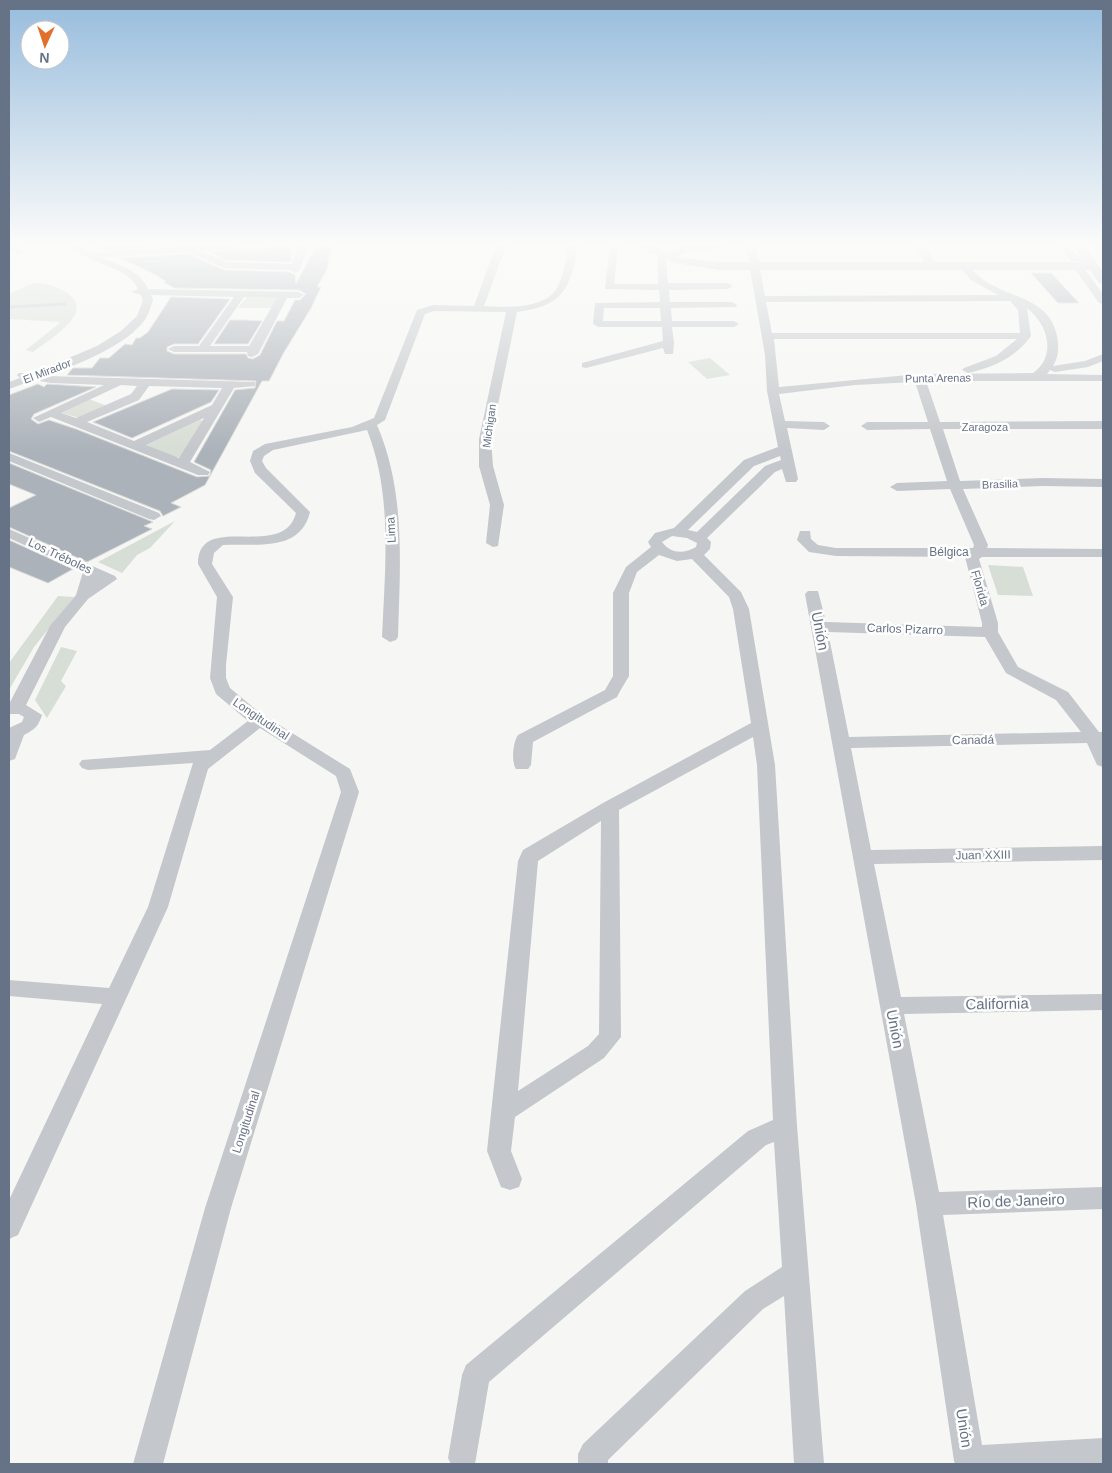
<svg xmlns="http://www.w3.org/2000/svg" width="1112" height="1473" font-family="Arial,sans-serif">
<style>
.green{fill:#d7ded5}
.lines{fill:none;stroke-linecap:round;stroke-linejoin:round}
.stream{stroke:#bfc7cd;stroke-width:3}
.building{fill:#abb2b9;stroke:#d8d8d6}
.minor{fill:#c4c7cb;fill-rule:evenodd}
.tertiary{fill:#c4c7cb;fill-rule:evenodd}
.labels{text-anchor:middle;stroke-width:5;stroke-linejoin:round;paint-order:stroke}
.far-street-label{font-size:11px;fill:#667285;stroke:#fff}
.street-label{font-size:12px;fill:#667285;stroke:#fff}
.near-street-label{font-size:15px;fill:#667285;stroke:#fff}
</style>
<rect width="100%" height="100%" fill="#f6f7f4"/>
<path class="green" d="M34 283C47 283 56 286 67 293 97 313 49 339 33 352L26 350 61 322 9 319V294Z
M247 297 276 298 278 300 272 308H238Z
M710 358 730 375 707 379 688 362Z
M89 399 107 406 80 418 61 413Z
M200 420 203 421 180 457H174L147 447 146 445Z
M175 521 150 548 137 555 122 573 98 562Z
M988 565 1023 567 1033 596 998 595Z
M58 596 74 597 34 647 9 690V663Z
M61 647 77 651 61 681 66 686 47 718 35 700Z"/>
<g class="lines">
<path class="stream" d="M9 307 65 304"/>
</g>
<path class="building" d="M97 246H165L106 250Z
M291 246V262L226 260 210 252Z
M316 246H333L327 261H329L327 269 317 287H321L311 308 283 354 269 381H262L205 485 171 503 181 507 163 516 160 511 9 451V395L38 384 44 387 47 384 96 387 34 414 31 419 38 424 49 420 76 429 197 477 210 476 211 470 194 462 235 390 255 388 256 381 67 375 73 368H92L100 358H109L125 344 132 345 136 338H140L148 332 171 297 230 299 198 344H174L167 347V351L174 354H246L248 358 253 359 260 355 277 321H284L295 300H300L306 294 299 290 174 288 163 282 166 281 158 277H160L121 258 188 254 224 270 289 272 295 275 296 284Z
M1031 273H1051L1079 303H1058Z
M230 320H245L262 321 248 344H214Z
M172 389 219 390 211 402 132 438 93 422Z
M9 463 153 522 144 526 152 529 87 562 9 527V508L36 495 9 484Z
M9 540 73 569 48 583 9 567Z"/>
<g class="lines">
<path class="minor" d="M9 246H17L26 252 18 254 9 249Z
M72 246H82L92 253 191 246H240L235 249 202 251 226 262 292 264 298 246H308L300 270 295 273 290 270 224 268 188 252 101 257C119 265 140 270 148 289L299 292 304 295 299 298H287L258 354 252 357 248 356 247 352H174L168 349 174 346H199L234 297 151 295 153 300C151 306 149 313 146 318 129 345 76 365 47 376L255 382V386L234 388 190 462 210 472 208 475H198L51 417 39 422 33 418 104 385 51 383 34 380 9 389V382L20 378 17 375 19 373H33L97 346 121 331 137 316 143 300 141 295 131 292 138 289C128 265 89 266 72 246ZM244 297 277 298 249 346H210ZM121 385 137 386 131 394 76 418 61 413ZM149 386 222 388 212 405 134 441 87 422 139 400ZM204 418 179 458 146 445Z
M496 246H506L484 306C505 307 544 310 557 288 564 275 566 260 568 246H578C569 290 565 305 517 312L491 439 493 466 504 505 498 546 493 547 486 543 490 505 479 466V439L506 312 434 311 425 314 385 420 377 425C406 492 400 566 398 637L396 640 390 642 382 637C385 568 393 495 367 430L273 450 264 456 262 461 266 468 310 512C300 553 256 543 223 545L214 553 212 564 233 597 226 665V678L230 688 260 713 350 769 359 792 231 1208 163 1464H133L205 1208 341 792 336 776 260 728 208 769 168 907 18 1235 9 1239V1200L102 1004 9 996V980L109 988 148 907 193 763 88 770 82 768 79 764 82 760 210 750 248 721 216 694 210 678 217 597 198 564C198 510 283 562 296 513L255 473 250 461 253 451 265 444 352 427 374 418 417 310 433 305 474 306Z
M610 246H621L618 249 614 284H658V252H664L666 255 684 246H729L724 249 691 250 672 259H666L668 283H728L733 286 728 289 669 290 670 302H732L737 305 736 307 671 308 672 321H734L739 324 734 327H672L674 343 673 354H665L663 348 586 368 582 367V363L663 341 662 327H598L593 324 595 303 660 302 659 290 605 289ZM604 308H660L661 321H603Z
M746 246H756L765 296 998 295 971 280 959 266 967 264C974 272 981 279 990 284 1017 299 1050 301 1057 336 1059 347 1059 356 1053 366L1085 361 1103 354V361L1088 367 1055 372 1050 370 1047 374 1103 375V381H926L940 422 1103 421V429H943L960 481 1043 478 1103 479V487L1043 486 963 489 988 545 987 548 1103 549V557H982L979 559 998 623V632L1018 667 1068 692 1099 732H1103V767L1097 765 1087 743 851 748 871 850 1103 846V860L874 864 901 997 1103 994V1010L904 1014 939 1192 1103 1187V1209L943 1215 982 1445 1103 1438V1464H955L954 1461 916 1204 805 594 808 591H818L826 622 982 627V623L965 557 836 556 809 552 797 540 800 531H810L811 539 818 545 836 548H973L974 545 950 489 897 491 890 487 897 483 947 481 930 429 867 430 861 426 867 422H928L915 382 855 385 779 394 785 421 824 422 830 426 824 430 787 428 798 479 796 482H786L782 469 775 472 707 538 711 542 710 549 704 555 741 592 749 609 775 765 797 1126 824 1464H794L784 1296 763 1309 608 1460V1464H578V1454L583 1444 745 1291 782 1267 774 1142 766 1145 489 1382 475 1464H451L448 1458 462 1375 466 1365 748 1131 773 1120 757 765 753 737 619 810 621 1037 604 1058 515 1117 511 1151 522 1179 519 1187 510 1190 501 1187 487 1151 518 861 523 850 603 803 751 723 733 609 729 597 692 559 677 561 659 555 637 572 629 593V676L619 693 617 697 533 742 531 765 528 769H516C511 762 513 742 518 735L605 690 613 676V593L626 567 651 547 648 542 655 533 674 528 744 460 778 447 767 391 765 355ZM1010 301 1018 310 1020 333H772L766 302ZM1027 308C1048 324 1057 356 1033 373L919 374 779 387 774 339H1017L996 356 964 368 962 370 968 373C994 367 1015 358 1031 336ZM780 456 781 460 765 466 697 532 688 530 754 466ZM672 536 687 538 697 543 696 547C684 554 671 554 662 542ZM828 632 985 637 1006 673 1056 700 1081 732 849 737ZM601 821 599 1034 588 1046 518 1091 538 861Z
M915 246H925L936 266 934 268H928Z
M1059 246H1069L1077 256H1089L1094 259 1089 262 1071 261Z
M1078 263 1081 264 1103 294V304L1099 303 1073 266Z
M9 453 159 513 161 516 154 520 149 519 9 461Z
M9 529 115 576 117 579 88 599 65 627 26 705 42 715C38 727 35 729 24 735L15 759 9 761V728L22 722 24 717 19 714H9V704L50 626 76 595 83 572 9 538Z"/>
<path class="tertiary" d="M636 246H652L681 258 719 262H1085L1073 246H1085L1103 272V284L1099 283 1090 270H719L675 263Z"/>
</g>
<linearGradient id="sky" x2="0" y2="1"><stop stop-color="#97bcdd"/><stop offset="0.54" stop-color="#fbfbfa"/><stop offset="1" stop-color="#fbfbfa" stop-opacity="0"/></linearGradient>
<rect width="1112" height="452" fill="url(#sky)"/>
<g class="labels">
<g class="far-street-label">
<text transform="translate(47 371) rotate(-21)" y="4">El Mirador</text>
<text transform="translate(938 378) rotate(-1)" y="4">Punta Arenas</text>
<text transform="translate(489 426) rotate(-82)" y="4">Michigan</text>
<text x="985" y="431">Zaragoza</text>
<text transform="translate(1000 484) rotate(-2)" y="4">Brasilia</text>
</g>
<g class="street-label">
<text transform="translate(391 530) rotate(-93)" y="4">Lima</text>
<text x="949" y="556">Bélgica</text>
<text transform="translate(60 556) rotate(25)" y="4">Los Tréboles</text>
<text transform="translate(980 588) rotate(74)" y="4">Florida</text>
<text transform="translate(905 629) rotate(2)" y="4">Carlos Pizarro</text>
<text transform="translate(261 719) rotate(34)" y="4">Longitudinal</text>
<text transform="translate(973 740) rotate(-1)" y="4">Canadá</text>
<text transform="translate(983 855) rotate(-1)" y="4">Juan XXIII</text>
<text transform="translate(246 1122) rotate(-72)" y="4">Longitudinal</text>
</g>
<g class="near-street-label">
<text transform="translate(820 631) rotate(79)" y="5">Unión</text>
<text transform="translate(997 1004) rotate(-1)" y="5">California</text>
<text transform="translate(895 1029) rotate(79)" y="5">Unión</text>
<text transform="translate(1016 1201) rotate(-2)" y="5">Río de Janeiro</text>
<text transform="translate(964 1428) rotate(81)" y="5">Unión</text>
</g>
</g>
<rect width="1112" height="1473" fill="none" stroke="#667285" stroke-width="20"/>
<g transform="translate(45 45) rotate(183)"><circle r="24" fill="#ffffff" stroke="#c2c7ce"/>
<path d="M0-4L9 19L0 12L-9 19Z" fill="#e1712a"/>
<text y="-8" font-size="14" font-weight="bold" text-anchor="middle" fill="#667285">N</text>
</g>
</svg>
